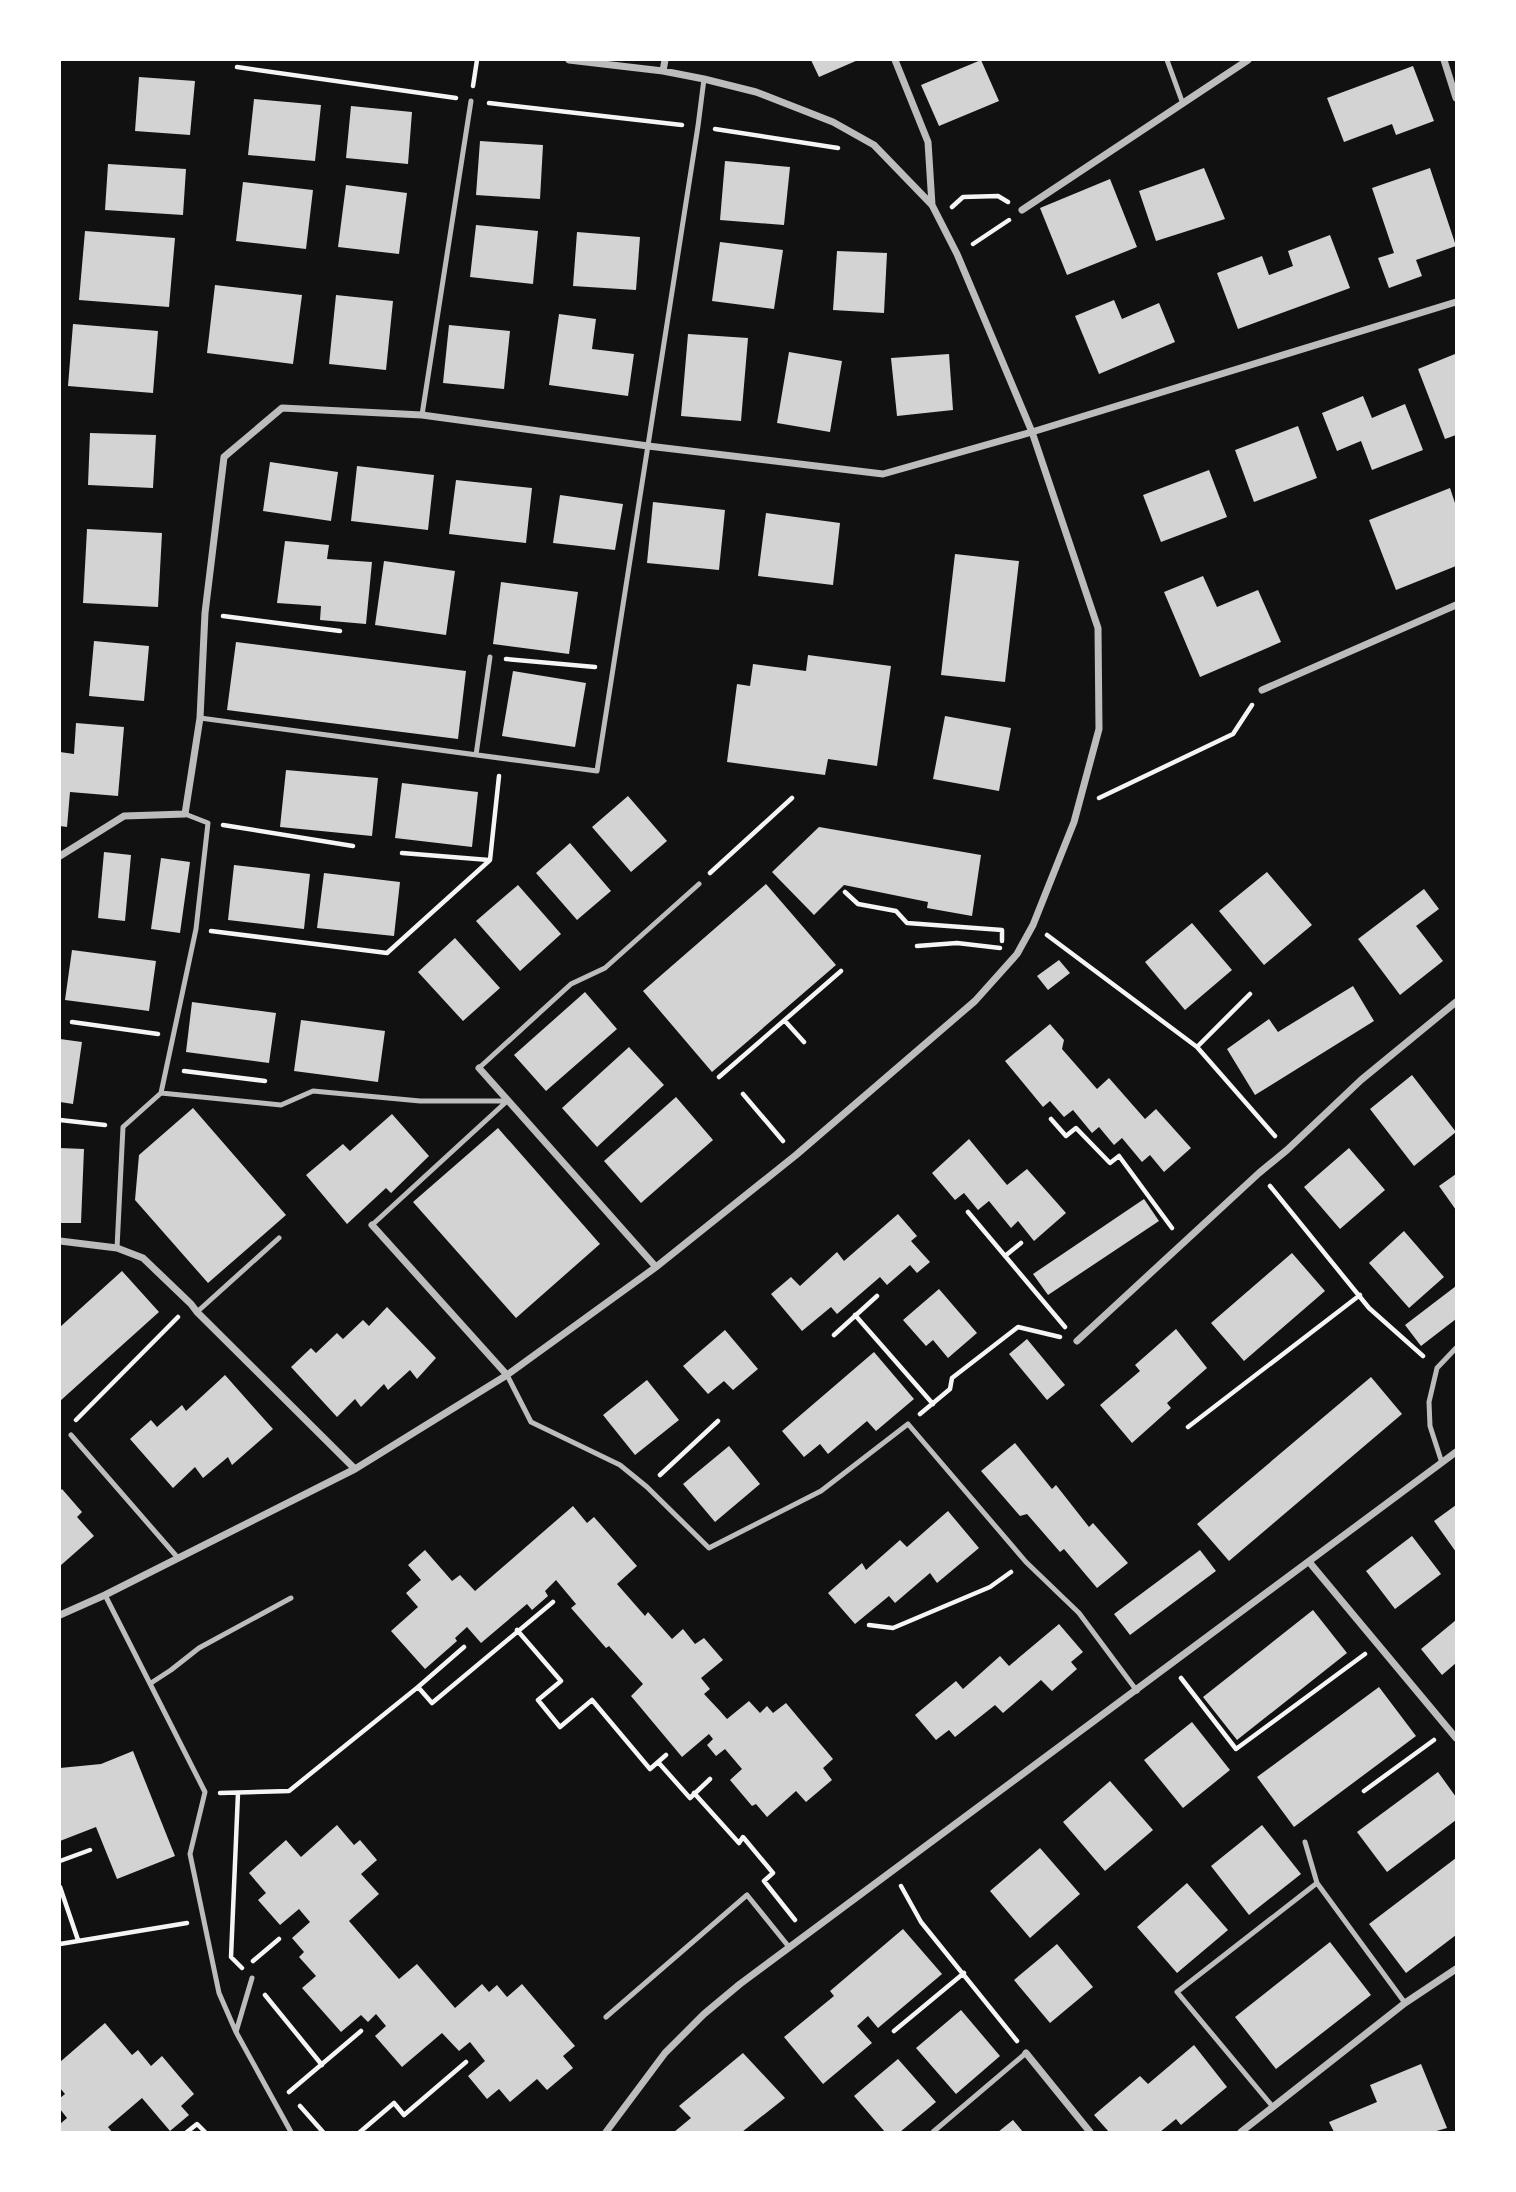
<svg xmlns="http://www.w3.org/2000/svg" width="1516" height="2192" font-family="Montserrat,sans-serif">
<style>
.building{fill:#d3d3d3}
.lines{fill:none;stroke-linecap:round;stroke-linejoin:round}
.path{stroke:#f5f5f5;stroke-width:4.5}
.service{stroke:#bcbcbc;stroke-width:5}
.minor{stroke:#bcbcbc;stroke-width:7}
</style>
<rect width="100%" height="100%" fill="#111"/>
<path class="building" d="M811 60H858L819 77Z
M981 60 999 101 939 126 921 85Z
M1413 66 1434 121 1396 135 1392 124 1344 142 1327 98Z
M139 77 195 81 190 135 135 131Z
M254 99 321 105 315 161 248 155Z
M351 106 412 112 408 164 346 158Z
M480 141 543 145 540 199 476 195Z
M725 161 790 167 784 225 720 220Z
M108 164 186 169 183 215 105 210Z
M1204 168 1225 219 1156 241 1139 191Z
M1430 168 1456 246 1416 260 1422 276 1389 288 1378 258 1394 253 1372 188Z
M1110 179 1137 247 1067 275 1040 208Z
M243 182 313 190 306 249 236 241Z
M346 185 407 193 399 254 338 247Z
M476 225 538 231 533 284 470 277Z
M85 231 175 238 169 307 79 300Z
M577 232 640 237 636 290 573 286Z
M1330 235 1350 288 1238 329 1217 273 1262 256 1269 275 1293 266 1288 251Z
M720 242 783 250 774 309 712 301Z
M837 251 887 253 884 313 833 310Z
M215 285 302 295 293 364 207 353Z
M336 295 393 301 386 370 329 364Z
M1114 300 1122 319 1159 303 1175 342 1099 374 1075 316Z
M559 314 596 319 592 349 634 354 628 396 549 385Z
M73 324 158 331 153 393 68 386Z
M449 325 510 331 504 389 443 383Z
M688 334 748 338 741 421 681 416Z
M789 352 842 361 830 432 777 423Z
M949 354 953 410 897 416 891 358Z
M1455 354 1456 359V435L1445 439 1418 369Z
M1363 396 1372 418 1405 404 1423 450 1372 470 1361 441 1337 451 1322 413Z
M1298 426 1317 478 1254 502 1235 450Z
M90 433 156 435 153 488 88 485Z
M270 462 338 472 331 521 263 511Z
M357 466 434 475 428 530 351 521Z
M1209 470 1227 517 1161 542 1143 495Z
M456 480 532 488 526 543 449 534Z
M1450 488 1456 506V566L1396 590 1369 520Z
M560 495 623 504 615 550 553 543Z
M653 502 725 510 719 570 647 563Z
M766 513 840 523 833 585 758 576Z
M87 529 162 533 158 607 83 603Z
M285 541 329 545 327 559 372 562 366 624 320 620 321 606 277 603Z
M955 554 1019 561 1005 682 941 675Z
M384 561 455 571 446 635 375 625Z
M1203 576 1217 607 1258 590 1281 642 1200 677 1164 592Z
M501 582 578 592 569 654 493 644Z
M94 641 149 646 144 701 89 696Z
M236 642 466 671 458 739 227 710Z
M808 655 891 666 877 766 828 759 825 775 727 762 737 684 750 686 753 664 806 671Z
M513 671 586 683 575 747 502 736Z
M945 716 1011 728 999 791 933 779Z
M76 723 124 727 118 796 70 792 67 827 60 826V752L74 754Z
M286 770 378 778 372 836 280 827Z
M402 783 478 792 472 847 395 838Z
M628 796 667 841 631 872 592 827Z
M819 827 981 855 972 916 927 908 928 902 844 885 814 915 772 872Z
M570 843 611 891 577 920 536 873Z
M104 852 131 855 125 921 98 918Z
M161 858 190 862 180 933 151 929Z
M234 865 310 874 304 929 228 920Z
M1267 872 1312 925 1264 965 1219 911Z
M324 873 400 882 394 936 317 928Z
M766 884 836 965 712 1072 643 991Z
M518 885 561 934 520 971 476 921Z
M1424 889 1439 909 1416 926 1443 961 1400 995 1358 939Z
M1192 923 1232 970 1185 1010 1145 962Z
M455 938 500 988 463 1021 418 972Z
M72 950 156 961 149 1011 65 1000Z
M1059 960 1070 973 1048 990 1037 976Z
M1353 986 1374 1021 1255 1095 1227 1049 1269 1019 1278 1032Z
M585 992 617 1029 546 1091 514 1055Z
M192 1002 276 1013 269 1063 186 1052Z
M301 1020 385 1031 378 1082 294 1071Z
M1050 1024 1064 1040 1062 1049 1097 1089 1109 1078 1145 1119 1156 1109 1191 1148 1164 1172 1150 1155 1142 1162 1122 1138 1114 1145 1099 1127 1092 1133 1073 1110 1064 1117 1050 1101 1043 1107 1005 1061Z
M60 1039 82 1042 73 1104 60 1102Z
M629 1047 664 1085 597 1147 562 1108Z
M1412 1075 1456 1132 1414 1166 1370 1109Z
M676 1097 713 1140 641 1203 604 1161Z
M193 1108 286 1215 208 1283 135 1200 139 1155Z
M392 1114 429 1156 391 1193 386 1188 347 1224 306 1175 343 1144 350 1151Z
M498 1128 600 1244 516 1318 413 1202Z
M969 1139 1007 1185 1027 1169 1066 1213 1034 1241 1018 1221 1011 1228 989 1201 978 1210 964 1193 955 1200 932 1173Z
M60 1148 84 1149 81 1223H60Z
M1349 1148 1385 1190 1340 1229 1304 1187Z
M1456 1174V1210L1439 1186Z
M1144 1199 1159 1221 1048 1295 1033 1274Z
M898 1214 917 1236 911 1241 930 1262 917 1273 910 1265 887 1285 880 1277 837 1314 831 1307 802 1331 771 1294 791 1277 800 1286 837 1252 844 1261Z
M1404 1231 1444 1277 1409 1308 1369 1263Z
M1292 1253 1325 1291 1244 1361 1211 1323Z
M122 1271 159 1312 60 1401V1327Z
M1456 1286V1319L1421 1346 1405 1325Z
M939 1289 977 1333 948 1358 933 1340 926 1346 903 1320Z
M387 1307 436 1358 417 1379 410 1370 388 1390 384 1384 361 1407 355 1399 337 1417 291 1367 311 1348 316 1353 337 1333 343 1339 363 1320 369 1326Z
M1176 1329 1207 1368 1167 1403 1171 1408 1132 1443 1100 1405 1140 1371 1135 1365Z
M725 1330 758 1369 733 1390 724 1381 708 1394 683 1366Z
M1027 1339 1065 1385 1047 1400 1009 1354Z
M874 1352 914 1399 876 1431 867 1421 828 1454 820 1444 804 1457 782 1431Z
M225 1375 273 1429 232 1465 228 1457 203 1478 195 1467 173 1488 130 1439 151 1420 157 1427 182 1405 186 1411Z
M1371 1377 1402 1414 1229 1561 1197 1524Z
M647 1380 679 1420 635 1455 603 1415Z
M1015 1443 1052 1489 1056 1485 1089 1527 1093 1523 1128 1563 1097 1588 1064 1549 1060 1552 1027 1514 1020 1516 981 1471Z
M729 1446 760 1484 715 1522 683 1484Z
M62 1489 82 1512 77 1517 94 1536 60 1566V1491Z
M1456 1505V1552L1434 1521Z
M573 1506 587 1523 594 1517 637 1566 617 1584 645 1616 648 1612 672 1639 683 1629 695 1644 704 1638 723 1660 701 1678 710 1689 704 1694 720 1711 727 1719 749 1701 760 1713 767 1706 773 1713 786 1703 833 1759 823 1768 832 1780 806 1802 796 1791 767 1817 756 1804 752 1806 730 1780 742 1769 725 1749 716 1756 707 1745 713 1739 709 1734 682 1757 631 1696 643 1684 609 1646 606 1648 571 1608 576 1604 556 1580 545 1591 548 1596 532 1610 527 1604 481 1643 467 1627 455 1638 457 1641 425 1669 391 1631 418 1607 406 1593 421 1580 408 1565 425 1550 452 1581 460 1575 475 1591Z
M948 1511 979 1548 937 1583 930 1573 895 1603 889 1596 855 1624 828 1593 862 1563 866 1570 900 1540 907 1547Z
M1412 1536 1441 1574 1395 1609 1366 1571Z
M1200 1550 1216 1571 1130 1635 1114 1614Z
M1313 1610 1347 1653 1237 1740 1203 1697Z
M1456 1620V1663L1442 1675 1421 1649Z
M1059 1624 1083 1652 1071 1662 1077 1669 1052 1691 1041 1680 1003 1713 995 1705 955 1737 949 1730 936 1740 915 1715 956 1681 963 1689 1000 1656 1009 1666Z
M1379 1687 1416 1736 1294 1827 1257 1777Z
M1192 1722 1230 1770 1183 1808 1144 1760Z
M133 1751 175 1856 117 1879 96 1827 60 1841V1768L101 1764Z
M1438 1772 1456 1797V1820L1387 1872 1357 1832Z
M1110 1781 1153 1830 1105 1871 1063 1822Z
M337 1825 354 1845 360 1840 377 1860 361 1874 379 1894 349 1921 399 1979 417 1964 455 2008 482 1984 489 1992 497 1985 507 1997 522 1984 575 2046 563 2056 573 2068 547 2090 537 2079 510 2102 499 2089 487 2099 468 2076 485 2061 470 2042 459 2051 442 2033 402 2067 375 2036 386 2026 376 2014 368 2022 361 2015 341 2032 302 1988 316 1976 299 1957 304 1952 292 1938 310 1922 299 1909 280 1925 258 1900 266 1893 249 1873 286 1840 301 1857Z
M1262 1825 1301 1874 1249 1915 1211 1866Z
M1040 1848 1080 1894 1030 1938 990 1891Z
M1456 1858V1935L1406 1973 1369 1924Z
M1187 1883 1228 1930 1177 1973 1137 1927Z
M903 1929 942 1974 878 2028 868 2016 857 2026 872 2043 823 2084 784 2037 834 1996 830 1991Z
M1330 1942 1371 1995 1276 2069 1235 2017Z
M1057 1944 1093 1987 1050 2023 1014 1980Z
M961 2010 1000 2056 956 2094 916 2048Z
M105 2023 132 2055 138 2050 151 2066 162 2056 194 2094 181 2106 189 2115 170 2131 142 2098 108 2127 112 2132H60V2124L67 2118 60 2109V2098L65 2094 60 2088V2062Z
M1194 2045 1227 2087 1181 2125 1176 2119 1160 2132H1109L1094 2115 1140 2076 1148 2084Z
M743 2053 785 2098 742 2132H674L691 2118 679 2106Z
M898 2059 936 2102 900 2132H885L854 2096Z
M1421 2064 1447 2128 1433 2132H1334L1329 2122 1377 2102 1370 2085Z
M1013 2120 1023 2132H998Z"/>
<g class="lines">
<path class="path" d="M237 67 456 98
M473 86 477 60
M489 103 682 125
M715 129 838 148
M952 207 963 197 998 196 1008 202
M973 244 1009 220
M223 616 340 631
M506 659 595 667
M1099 798 1233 734 1252 705
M223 825 353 846
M402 853 489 860
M710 873 792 798
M845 892 858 904 896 911 907 923 1002 930V941
M211 931 387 953 490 860 499 776
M1047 935 1197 1047 1275 1136
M917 946 957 943 1000 948
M785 1021 804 1042
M72 1022 158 1034
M1197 1047 1250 994
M184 1071 265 1081
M719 1077 841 971
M743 1094 783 1141
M1051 1119 1066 1136 1076 1128 1110 1163 1119 1156 1172 1228
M60 1120 105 1125
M1270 1186 1369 1308 1423 1356
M968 1212 1065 1327
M1005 1256 1021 1243
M855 1315 933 1404
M834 1335 877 1296
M920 1414 950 1389 952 1378 1018 1327 1060 1337
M76 1420 178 1317
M1188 1427 1360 1295
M660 1475 718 1421
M869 1625 893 1628 990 1587 1011 1572
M517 1630 561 1681 538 1700 560 1727 592 1700 650 1769 666 1755
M1181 1678 1236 1749 1365 1654
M418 1687 464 1647
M658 1762 690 1798 710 1779
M1364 1791 1434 1740
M220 1793 289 1791 418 1687 432 1703 553 1602
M238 1793 231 1957 242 1968
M694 1793 739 1843 743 1837 773 1873 764 1881 795 1920
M60 1861 90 1850
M901 1886 921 1922 1017 2041
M60 1887 78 1940
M60 1944 187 1923
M253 1961 279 1939
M265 1995 322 2065
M894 2031 964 1973
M289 2092 361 2031
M300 2106 323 2132
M187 2132 197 2124 205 2132
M360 2132 394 2103 404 2115 466 2062"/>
<path class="service" d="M1167 60 1183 104
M422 415 471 101
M200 718 597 771 698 126 704 79
M476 755 490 657
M479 1068 571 984 605 968 699 884
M161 1093 281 1105 313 1091 420 1101H507
M161 1093 196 929 208 823 185 814
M372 1225 506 1102
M117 1248 123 1127 161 1093
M197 1312 279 1238
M507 1375 531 1422 620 1465 647 1487 709 1548 821 1491 908 1424 1026 1562 1079 1613 1137 1691
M71 1435 178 1558
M1442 1463 1430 1426 1429 1402 1437 1368 1456 1348
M105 1595 205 1792 190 1854 219 1993 236 2032 291 2132
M151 1683 171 1670 199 1648 291 1598
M1305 1842 1317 1883
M606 2017 747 1895 789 1947
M236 2032 252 1978
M1273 2107 1177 1992 1317 1883 1405 2003
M933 2132 1026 2053"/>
<path class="minor" d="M895 60 928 142 932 205
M1444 60 1456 98
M663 71 665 60
M1022 210 1248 60
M1262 690 1456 605
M60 856 124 816 185 814 200 718 205 613 224 457 282 408 422 415 648 446 883 474 1032 432 1456 302
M479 1068 656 1267
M372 1225 507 1375
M60 1241 117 1248 143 1258 191 1304 197 1312 355 1469
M1077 1341 1259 1173 1287 1150 1361 1080 1456 1002
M1310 1563 1456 1738
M60 1615 105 1595 355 1469 507 1375 656 1267 796 1155 975 1001 1017 954 1033 925 1074 822 1099 729 1098 628 1032 432 957 254 932 205 874 145 833 122 756 92 704 79 663 71 569 60
M1026 2053 1090 2132
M606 2132 665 2053 704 2014 740 1984 1456 1452
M1241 2132 1405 2003 1456 1969"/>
</g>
<rect width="1516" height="2192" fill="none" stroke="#ffffff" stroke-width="122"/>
</svg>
